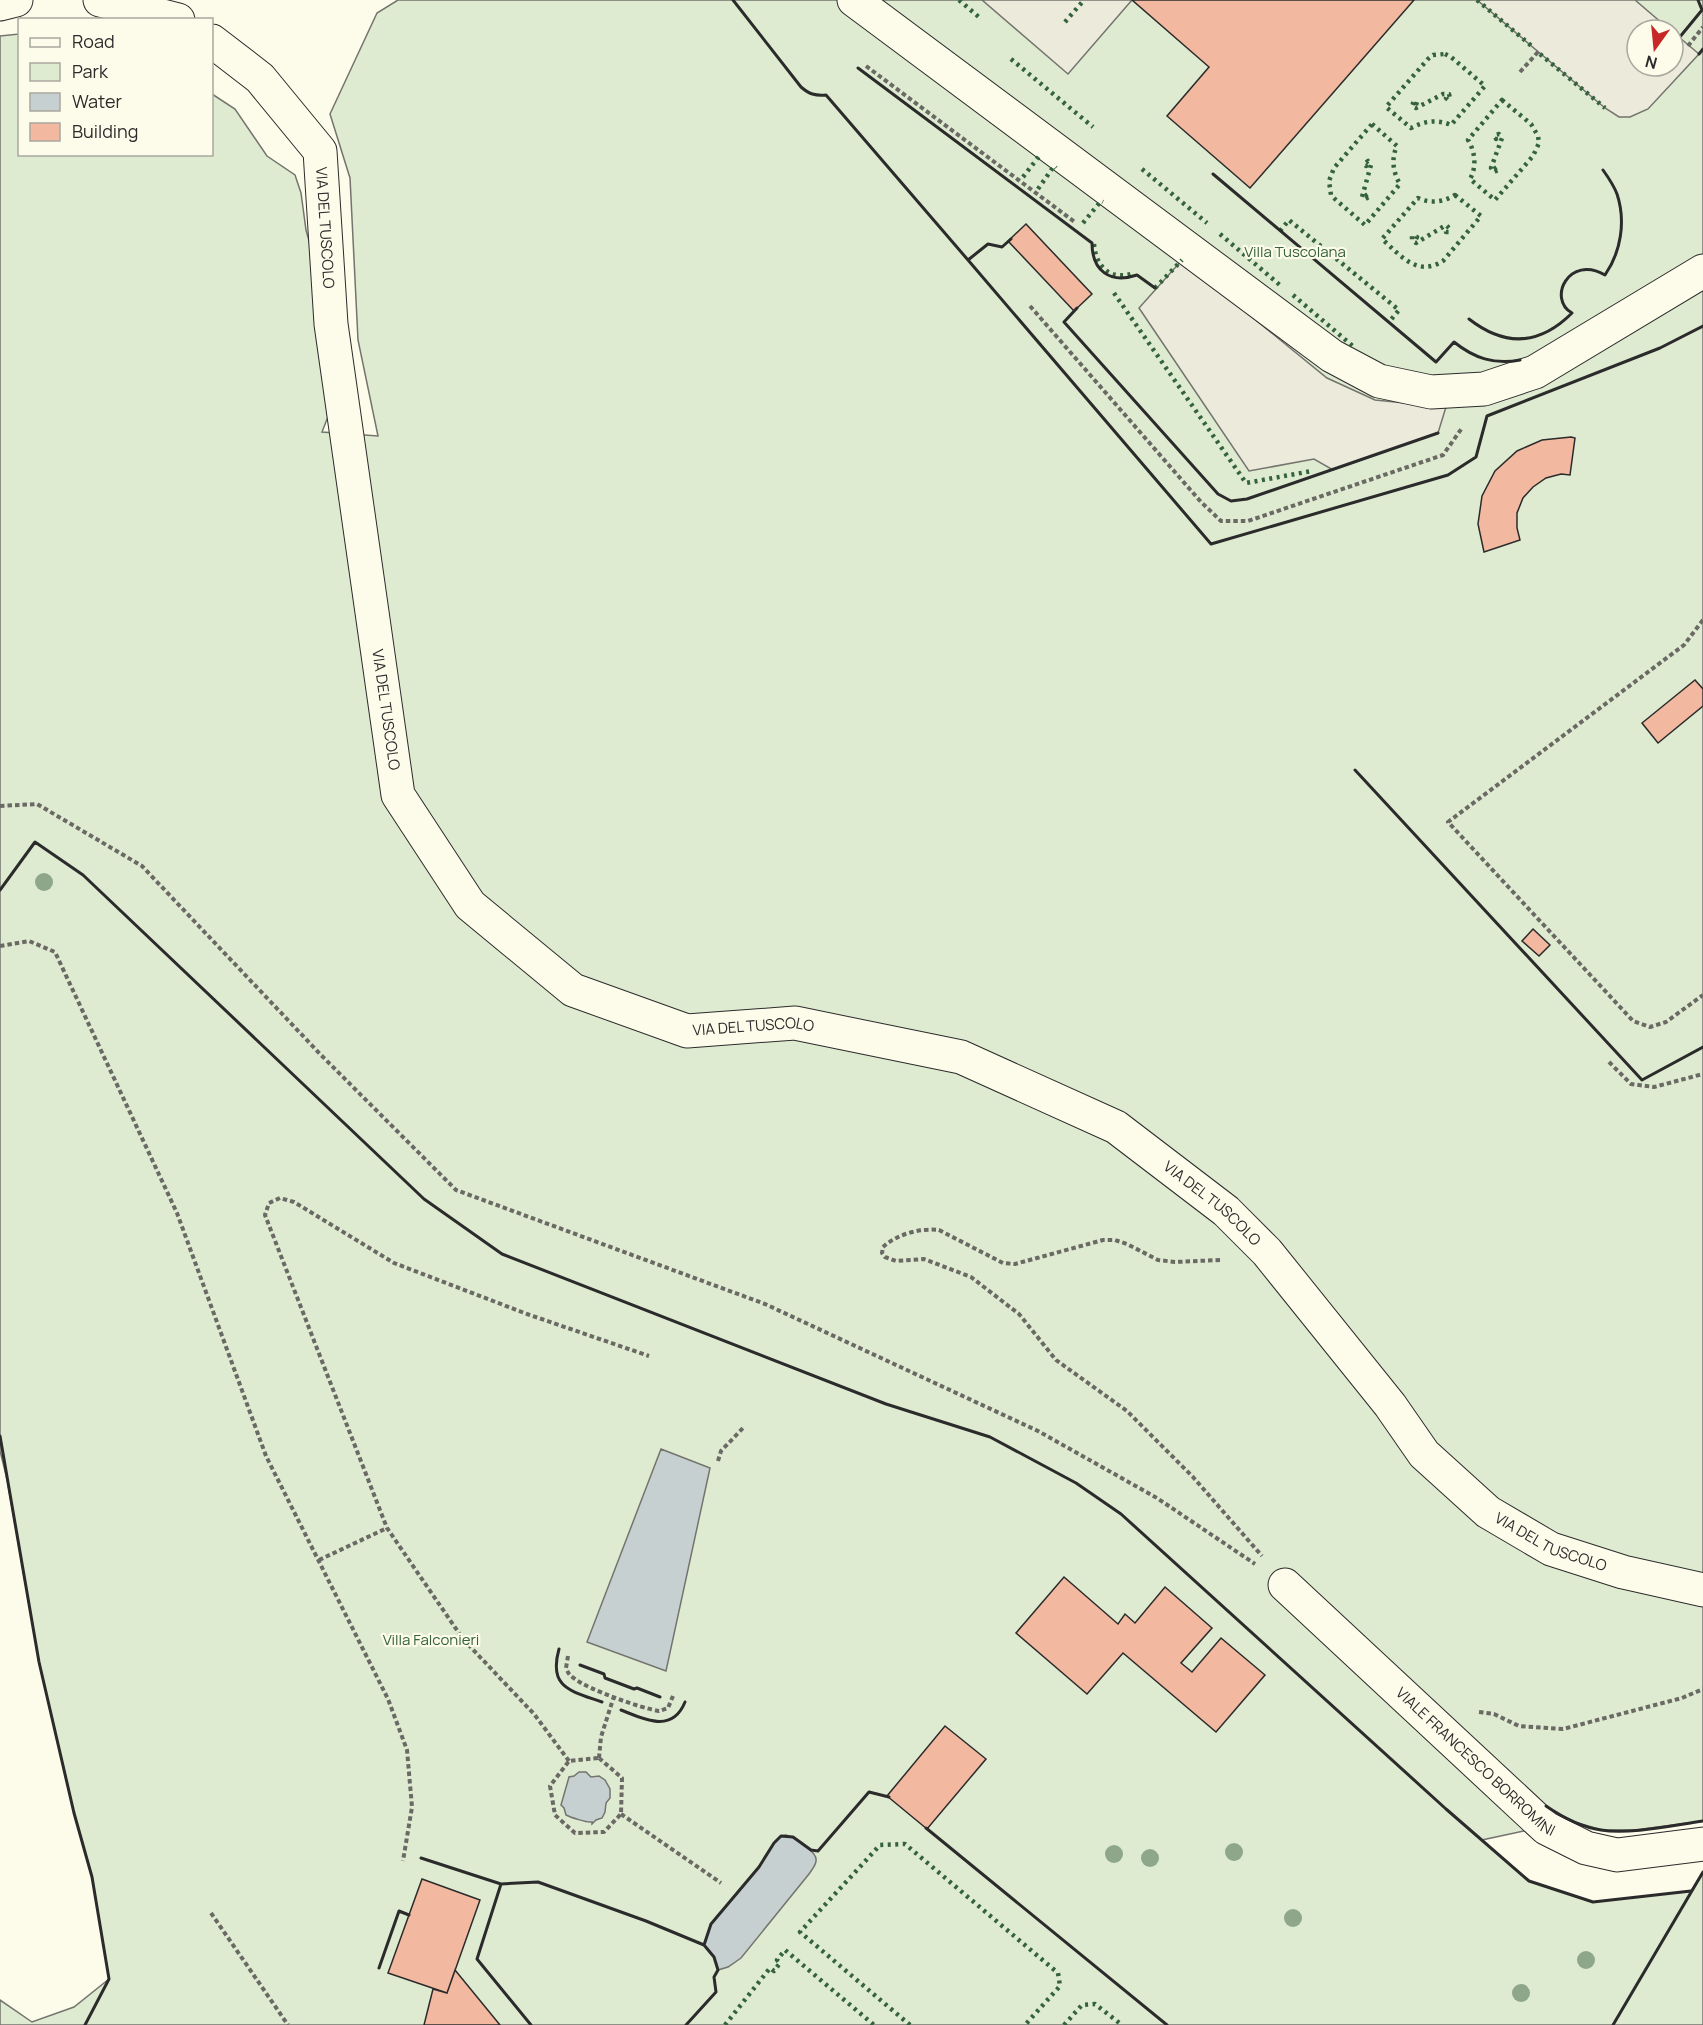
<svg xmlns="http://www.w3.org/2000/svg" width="1703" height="2025" font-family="Manrope,sans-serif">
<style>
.green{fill:#deebd1;stroke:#74746e;stroke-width:1.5;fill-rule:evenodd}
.parking{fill:#eceadb;stroke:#74746e;stroke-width:1.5}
.water{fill:#c7d0d0;stroke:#74746e;stroke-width:1.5}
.building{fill:#f2b8a0;stroke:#2b2b2b;stroke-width:1.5}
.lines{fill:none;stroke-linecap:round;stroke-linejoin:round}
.minor-casing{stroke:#2b2b2b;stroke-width:35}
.path{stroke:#6a6964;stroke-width:4;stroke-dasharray:4.5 3;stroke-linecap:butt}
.minor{stroke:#fdfbea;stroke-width:33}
.hedge{stroke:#34623c;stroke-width:4.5;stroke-dasharray:3 4.5;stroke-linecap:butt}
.wall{stroke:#2b2b2b;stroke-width:3}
.tree{fill:#8ea78a}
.labels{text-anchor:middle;stroke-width:4.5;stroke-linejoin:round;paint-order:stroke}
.street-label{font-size:15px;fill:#2b2b2b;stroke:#fdfbea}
.park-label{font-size:15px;fill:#34623c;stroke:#fdfbea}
</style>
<rect width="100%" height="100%" fill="#fdfbea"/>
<path class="green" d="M398 0H1703V1821L1635 1830H1602L1571 1821 1482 1840 1529 1881 1593 1902 1691 1891 1703 1872V2025H0V2000L32 2022 74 2007 109 1979 92 1877 74 1813 39 1662 7 1479 0 1451V36L19 34 20 154H212V94L235 109 267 156 295 175 301 193 306 230 315 262 329 414 322 432 378 436 358 340 350 178 330 114 377 13ZM1637 30H1673V66H1637Z"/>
<path class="parking" d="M982 0H1132L1068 74Z
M1477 0H1635L1670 30H1637V66H1673V32L1699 54 1648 109 1630 117H1619L1605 108Z
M1182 260 1327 378 1375 400 1446 407 1438 433 1333 470 1314 459 1249 471 1139 308Z"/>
<path class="water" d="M661 1449 710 1468 666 1671 587 1642Z
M579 1772H586L591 1777 599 1776 605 1780 610 1789V1798L606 1803 605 1812 602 1818 596 1820 592 1824V1822C587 1823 570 1817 566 1815L564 1808 561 1805 569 1777 574 1776Z
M786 1835C794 1837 818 1852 816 1861 816 1865 811 1871 809 1874L741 1958 728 1967 718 1970 714 1957 704 1945 711 1924 759 1867 774 1843 781 1836Z"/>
<path class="building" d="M1132 0H1414L1250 188 1167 116 1209 67Z
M1026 224 1092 294 1074 311 1008 241Z
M1571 437 1575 438 1570 475 1561 474 1546 478 1533 487 1523 498 1517 513V528L1520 540 1484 552 1478 524 1482 496 1495 471 1517 451 1542 440Z
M1695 680 1703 689V706L1658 743 1642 723Z
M1533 929 1550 945 1539 956 1522 941Z
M1064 1577 1118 1624 1125 1614 1135 1623 1165 1587 1212 1628 1181 1663 1192 1672 1221 1638 1265 1675 1216 1732 1123 1653 1087 1694 1016 1633Z
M945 1726 986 1759 927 1829 887 1796Z
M422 1879 480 1900 447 1993 388 1973Z
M455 1970 500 2025H424L433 1989 447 1993Z"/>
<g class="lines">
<g class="minor-casing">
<g id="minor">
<path d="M100 0 178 20"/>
<path d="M854 0 1332 356 1379 381 1431 392 1484 389 1535 372 1703 271"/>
<path d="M0 4 16 0"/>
<path id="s1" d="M212 41 260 78 320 151 331 324 398 795 470 905 573 990 687 1031 795 1023 961 1057 1116 1127 1226 1211 1267 1252 1390 1405 1424 1454 1488 1512 1551 1549 1623 1572 1703 1590"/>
<path id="s2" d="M1285 1585 1546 1828 1586 1848 1617 1855 1703 1844"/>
</g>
</g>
<path class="path" d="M1688 46 1703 27
M866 66 1076 223
M1520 72 1538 52
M1030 306 1201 502 1221 521H1248L1443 455 1462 428
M1703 620 1684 645 1448 822 1633 1021 1650 1027 1666 1022 1703 995
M0 806 37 804 142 866 321 1055 456 1190 765 1304 1038 1431 1157 1498 1255 1564
M0 946 29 941 55 952 177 1213 266 1456 388 1699 407 1750 412 1807 403 1861
M1609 1062 1631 1084 1654 1087 1703 1074
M1220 1260 1175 1262 1158 1260 1127 1244 1115 1240H1103L1015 1264 1003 1263 939 1230C920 1228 897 1234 883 1247L882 1253 885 1257 896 1261 924 1259 971 1277 1019 1314 1056 1360 1127 1411 1193 1477 1262 1556
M718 1461 721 1451 744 1427
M319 1560 387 1528
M568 1656 566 1668C568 1673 570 1676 575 1679 590 1690 640 1708 659 1711L668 1708 673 1696
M1479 1712 1494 1714 1519 1726 1563 1729 1682 1698 1703 1689
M599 1758 622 1778 621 1814 604 1832 575 1833 555 1815 550 1786 569 1761Z
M599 1758 601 1737 614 1696
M569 1761 534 1714 463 1639 387 1528 265 1215 269 1203 280 1198 294 1202 394 1263 527 1314 649 1356
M621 1814 721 1883
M211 1913 288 2025"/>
<use href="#minor" class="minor"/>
<path class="hedge" d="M959 0 980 18
M1477 0 1534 48
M1065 22 1084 0
M1445 54 1451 57 1485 86 1451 125C1437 119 1424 121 1411 128L1386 107 1428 59 1433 55Z
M1540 54 1605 108
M1011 59 1093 127
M1502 100 1531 124 1538 136 1539 143 1533 156 1495 200 1470 179C1477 167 1475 151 1468 140Z
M1416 105 1417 102 1414 101 1412 106 1416 108 1443 94H1449L1450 98 1448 100 1446 98 1447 96
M1372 124 1397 146C1391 158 1393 173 1400 184L1365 225 1336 200 1331 195 1329 181 1334 168Z
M1142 169 1207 223
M1494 169 1497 167 1498 170 1494 172 1491 168 1502 138 1499 134 1495 135 1496 139 1499 137
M1023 177 1040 155 1038 154
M1038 189 1054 166 1056 168
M1455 195 1481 216 1443 261C1417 277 1401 256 1382 239L1418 198C1430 204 1444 202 1455 195Z
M1365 196 1368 194 1369 197 1365 199 1362 197 1371 165 1368 161 1364 164 1366 166 1368 165
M1083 223 1101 201 1103 202
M1280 231 1289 220 1399 310 1389 322
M1220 234 1281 286
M1416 239 1417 237 1412 236V240L1416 243 1446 225 1449 228V232H1446V229
M1094 244C1096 268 1111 281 1134 273
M1155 288 1182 260
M1114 293 1246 483 1312 471
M1293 295 1355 348
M725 2025 770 1968 774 1971 780 1963 777 1960 785 1950 874 2025
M910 2025 800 1932 880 1845 905 1844 1058 1973 1060 1986 1025 2025
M1064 2025 1082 2005 1095 2004 1122 2025"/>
<path class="wall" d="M733 0 801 87C809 94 815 96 826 95L968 260 988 244 1002 247 1011 239
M1679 38 1702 10 1698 0
M1699 54 1703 49
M858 68 1092 243C1092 271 1110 284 1137 275L1155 288
M1213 174 1436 362 1454 342C1474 358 1494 365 1520 360
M968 260 1211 544 1448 475 1476 457 1487 416 1660 348 1703 326
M1077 308 1064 322 1218 494 1231 501 1247 499 1438 433
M1469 319C1505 347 1539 346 1572 313 1547 299 1569 254 1605 275 1621 252 1626 221 1617 194 1614 186 1608 177 1603 170
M1355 770 1642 1080 1703 1047
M0 890 35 842 83 875 424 1199 502 1254 886 1404 990 1437 1076 1483 1121 1514 1446 1809 1529 1881 1593 1902 1691 1891
M0 1436 39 1662 74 1813 92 1877 109 1979 85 2025
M559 1649C548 1688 571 1691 602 1702
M580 1665 604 1674 605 1678 634 1689 637 1688 660 1697
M621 1710C644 1719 672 1734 685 1702
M1546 1806C1562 1817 1581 1827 1601 1830 1629 1835 1674 1825 1703 1821
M926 1828 1167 2025
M421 1858 501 1884 477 1959 531 2025
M501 1884 538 1882 646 1921 704 1945
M379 1968 399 1911 409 1915
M686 2025 716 1992 714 1977 718 1970 714 1957 704 1945 711 1924 759 1867 774 1843 781 1836 793 1837 811 1850 818 1851 869 1792 889 1797
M1613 2025 1703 1872"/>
</g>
<g class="tree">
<circle cx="44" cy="882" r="9"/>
<circle cx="1234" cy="1852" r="9"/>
<circle cx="1114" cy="1854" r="9"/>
<circle cx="1150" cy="1858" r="9"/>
<circle cx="1293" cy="1918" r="9"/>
<circle cx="1586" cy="1960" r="9"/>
<circle cx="1521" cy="1993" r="9"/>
</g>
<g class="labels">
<g class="street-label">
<text dy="5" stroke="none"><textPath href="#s1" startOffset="232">VIA DEL TUSCOLO</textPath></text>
<text dy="5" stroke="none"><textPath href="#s1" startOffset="718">VIA DEL TUSCOLO</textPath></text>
<text dy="5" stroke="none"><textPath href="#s1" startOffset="1257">VIA DEL TUSCOLO</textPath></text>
<text dy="5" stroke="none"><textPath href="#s1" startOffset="1761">VIA DEL TUSCOLO</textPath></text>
<text dy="5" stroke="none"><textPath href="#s1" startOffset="2247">VIA DEL TUSCOLO</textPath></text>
<text dy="5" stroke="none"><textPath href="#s2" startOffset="260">VIALE FRANCESCO BORROMINI</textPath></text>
</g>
<g class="park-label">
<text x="1295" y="257">Villa Tuscolana</text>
<text x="431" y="1645">Villa Falconieri</text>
</g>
</g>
<rect x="18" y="18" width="195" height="138" fill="#fdfbea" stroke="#a9a89e" stroke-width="1.5"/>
<rect x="30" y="38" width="30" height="9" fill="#fdfbea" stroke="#a9a89e" stroke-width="1.5"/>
<text x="72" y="48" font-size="18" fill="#2b2b2b">Road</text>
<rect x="30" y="63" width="30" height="18" fill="#deebd1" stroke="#a9a89e" stroke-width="1.5"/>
<text x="72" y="78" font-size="18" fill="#2b2b2b">Park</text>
<rect x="30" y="93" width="30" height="18" fill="#c7d0d0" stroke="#a9a89e" stroke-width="1.5"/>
<text x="72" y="108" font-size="18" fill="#2b2b2b">Water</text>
<rect x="30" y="123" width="30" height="18" fill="#f2b8a0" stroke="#a9a89e" stroke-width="1.5"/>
<text x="72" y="138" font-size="18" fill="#2b2b2b">Building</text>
<g transform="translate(1655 48) rotate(195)"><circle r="28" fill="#fdfbea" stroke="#a9a89e" stroke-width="1.5"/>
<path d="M0-4.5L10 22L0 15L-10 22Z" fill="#c62828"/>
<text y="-9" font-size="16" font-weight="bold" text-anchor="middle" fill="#2b2b2b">N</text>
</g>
</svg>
